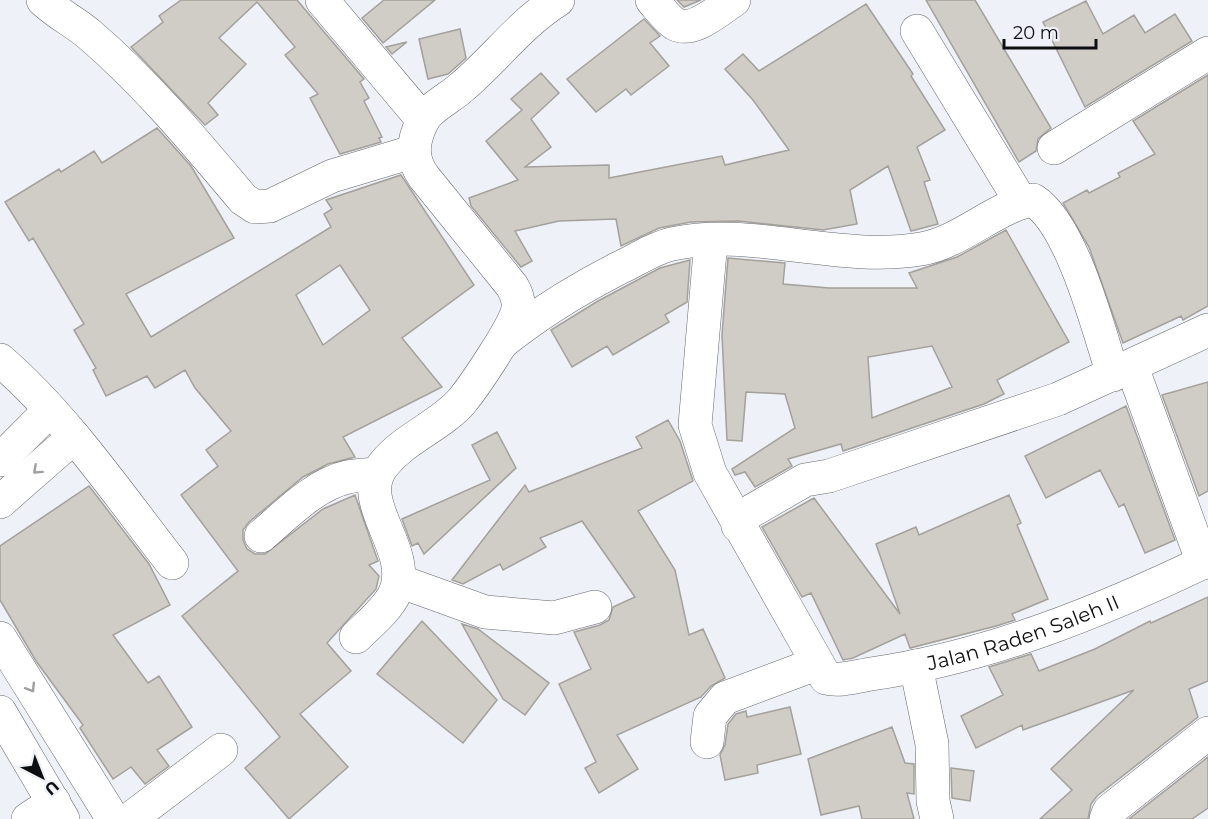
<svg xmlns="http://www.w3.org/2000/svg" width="1208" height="819" font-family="Montserrat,sans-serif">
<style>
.building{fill:#d0ccc6;stroke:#a4a09b;stroke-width:1.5;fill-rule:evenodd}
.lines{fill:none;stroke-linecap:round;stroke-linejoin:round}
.minor-casing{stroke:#65686d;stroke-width:34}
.minor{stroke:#fff;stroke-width:33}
.oneway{stroke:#9e9f9f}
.labels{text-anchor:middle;stroke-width:6;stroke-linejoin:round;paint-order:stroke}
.street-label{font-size:20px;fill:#0d0e10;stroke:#eef1f7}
</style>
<rect width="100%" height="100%" fill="#eef1f7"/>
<path class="building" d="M181 0H297L364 79 360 82 369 98 364 101 382 137 379 138 381 142 340 154 310 98 318 94 285 55 295 47 257 2 219 38 246 64 208 103 218 115 205 125 131 47 163 22 159 16Z
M384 0H435L383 43 362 18Z
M677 0H701L684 7Z
M926 0H975L1051 128 1038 139 1036 151 1019 162Z
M1086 1 1103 34 1134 15 1145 33 1175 14 1192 41 1085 107 1043 22Z
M866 4 913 74 911 76 945 130 917 147 930 180 924 182 938 224 911 231 888 166 850 190 857 224 823 230 738 221 691 222 659 228 621 246 616 219 559 221 515 231 532 261 521 267 471 206 469 198 518 180 486 141 522 110 511 99 541 73 559 93 531 119 551 147 525 167 609 165V178L722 156 725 165 789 150 753 100 725 69 743 54 759 71Z
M644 19 660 36 650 43 669 66 631 95 626 89 596 112 567 79Z
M460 29 466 58 448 74 428 79 419 39Z
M407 42 392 54 386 47Z
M1208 75V306L1183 320 1181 316 1123 343 1089 247 1063 203 1087 190 1089 193 1120 177 1118 173 1155 154 1133 121Z
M157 128 191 166 234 238 126 294 151 337 331 227 324 214 332 209 326 200 401 175 474 285 402 338 442 387 343 437 355 457 328 464 303 477 249 522 243 530V540L247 549 255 554H265L323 509 355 495 378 561 369 565 379 576 376 589 327 643 351 671 300 714 348 767 289 819 245 768 280 737 182 616 238 571 181 495 218 466 206 450 231 431 195 388 185 370 155 388 147 376 106 396 93 370 96 368 74 330 84 324 33 238 29 241 5 202 59 169 61 172 94 151 102 163ZM340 265 370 310 323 345 296 295Z
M1006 230 1069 342 997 380 1004 394 984 404 843 451 841 444 788 459 792 466 755 487 745 472 735 475 732 469 795 428 785 394 746 392 742 441 727 440 722 335 728 258 785 263 783 284 829 288H917L909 273 957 257ZM932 346 952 387 872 418 868 357Z
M690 260 687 302 665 315 669 322 613 355 607 346 572 367 551 330 598 301 660 268Z
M1208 382V491L1199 496 1162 395Z
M1126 406 1175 540 1145 553 1124 504 1119 507 1100 470 1046 498 1025 456Z
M668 420 680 441 693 481 638 511 675 570 689 635 703 629 725 678 711 686 701 697 617 735 638 769 599 793 585 768 596 762 559 684 591 669 574 632 600 625 609 620 613 607 635 597 582 521 540 538 546 547 503 570 500 564 463 584 452 580 525 485 529 492 642 448 636 437Z
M497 432 516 468 424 554 418 543 412 546 402 519 490 480 472 445Z
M89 486 149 564 170 605 113 635 148 683 159 676 192 727 157 750 169 766 145 784 131 767 113 779 80 728 83 725 36 661 0 600V546Z
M1009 495 1021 523 1017 525 1048 599 1012 614 1015 620 996 626 910 648 905 634 853 658 843 660 811 593 802 597 762 527 814 498 900 614 876 544 916 527 919 535Z
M1208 597V681L1189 689 1198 717 1097 796 1091 804 1088 819H1040L1072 790 1051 769 1134 690 1023 730 1022 725 976 748 961 716 1003 695 989 667 1031 654 1039 671 1095 649 1150 621 1151 623Z
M422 621 497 700 463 743 377 674Z
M462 624 478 629 549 683 525 715 503 699Z
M790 707 801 754 757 765 758 773 725 780 720 755 725 745 728 724 736 714 746 711 747 717Z
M892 727 905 763 914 764V794L907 793 914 819H862L859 806 821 815 808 759Z
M1208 757V808L1192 819H1129Z
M951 768 974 771 970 801 952 798Z"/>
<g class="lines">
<g class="minor-casing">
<g id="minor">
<path d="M43 0C59 15 75 22 90 35 147 84 195 142 243 199L255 207 270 206 332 176 412 152"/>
<path d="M322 0 423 120"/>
<path d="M652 0C659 8 667 19 675 24 693 34 720 9 734 0"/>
<path d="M917 31 1021 202"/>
<path d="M1054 148 1208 53"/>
<path id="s1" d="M711 240 695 425 710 473 826 678C839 682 858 676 871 674 989 657 1102 611 1208 560"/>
<path d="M504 341C540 312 578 289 619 268 637 260 653 248 672 244 699 238 731 238 758 241 811 246 868 258 921 249 960 243 996 206 1033 200 1072 224 1099 331 1113 375"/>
<path d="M0 360C66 417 118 494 172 563"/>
<path d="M1132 367 1203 563"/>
<path d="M0 460 49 411"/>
<path d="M0 502 74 437"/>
<path d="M738 526 741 517 805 480 829 476 1058 399 1208 330"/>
<path d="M261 536C286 515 315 484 348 477 357 475 367 475 377 474"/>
<path d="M399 581 485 612 554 618 595 607"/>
<path d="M356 637C369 624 387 610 395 593 414 548 352 502 384 464 405 438 440 426 462 401 474 386 516 325 518 308 519 299 516 293 512 286L424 177C411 159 412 143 422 122 428 108 452 97 463 86 496 58 521 23 558 0"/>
<path d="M0 638 113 819"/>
<path d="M916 666 932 744 933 801 937 819"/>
<path d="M0 712 63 819"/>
<path d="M707 742 710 716 725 698 816 664"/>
<path d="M28 819 54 802"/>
<path d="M130 819 221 750"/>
<path d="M1106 819 1109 811 1208 733"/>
</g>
</g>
<use href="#minor" class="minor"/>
</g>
<defs><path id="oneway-chevron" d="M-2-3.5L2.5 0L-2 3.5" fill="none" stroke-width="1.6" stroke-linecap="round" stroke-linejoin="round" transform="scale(1.5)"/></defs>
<g class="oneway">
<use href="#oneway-chevron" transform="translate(37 470) rotate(138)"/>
<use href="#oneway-chevron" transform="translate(31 688) rotate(58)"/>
</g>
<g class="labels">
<g class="street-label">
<text dy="7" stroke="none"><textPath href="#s1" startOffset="675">Jalan Raden Saleh II</textPath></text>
</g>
</g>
<g transform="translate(42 777) rotate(138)" stroke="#eef1f7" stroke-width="4.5" paint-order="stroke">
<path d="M0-4.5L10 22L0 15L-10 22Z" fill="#0d0e10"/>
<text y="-9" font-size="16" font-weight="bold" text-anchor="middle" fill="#0d0e10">U</text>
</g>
<path d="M1004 39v9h92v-9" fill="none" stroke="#0d0e10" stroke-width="3"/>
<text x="1013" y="39" font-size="18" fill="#0d0e10" stroke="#eef1f7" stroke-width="4.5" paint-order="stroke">20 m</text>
</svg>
